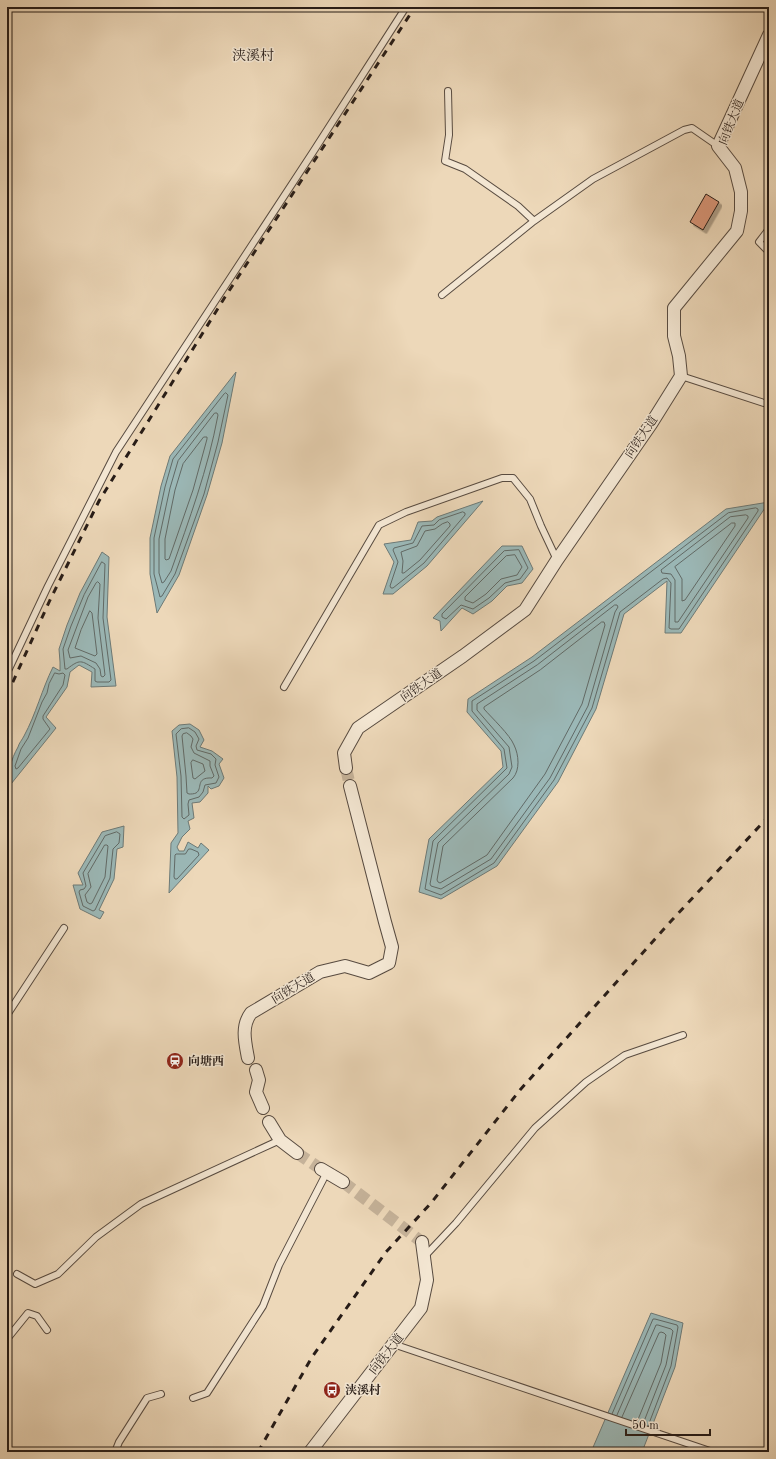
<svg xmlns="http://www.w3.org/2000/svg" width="776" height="1459" font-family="'Old Standard TT','Noto Serif SC',serif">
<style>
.water{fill:#9bb8b7;stroke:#6d7a77}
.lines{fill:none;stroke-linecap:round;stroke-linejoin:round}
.shore{stroke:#616a67;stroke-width:1}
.building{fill:#da9678;stroke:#271c17;filter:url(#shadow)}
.street-tunnel{stroke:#c5b299;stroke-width:12;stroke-dasharray:12 6;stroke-linecap:butt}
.lane-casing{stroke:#584b40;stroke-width:8}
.street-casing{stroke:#584b40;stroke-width:14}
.lane{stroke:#f3e6d2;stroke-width:6}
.street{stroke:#f3e6d2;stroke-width:12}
.rail{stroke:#271c17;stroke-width:3;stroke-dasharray:7 7;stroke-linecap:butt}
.labels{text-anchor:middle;stroke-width:3;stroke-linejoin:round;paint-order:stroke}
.street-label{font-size:12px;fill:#271c17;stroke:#f3e6d2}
.poi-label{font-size:12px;font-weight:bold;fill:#271c17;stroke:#f3e6d2;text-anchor:start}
.quarter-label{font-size:14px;fill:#271c17;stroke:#f3e6d2}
</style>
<defs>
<filter id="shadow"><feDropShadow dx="3.5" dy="3.5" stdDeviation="0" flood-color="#0004"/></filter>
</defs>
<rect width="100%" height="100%" fill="#edd8b9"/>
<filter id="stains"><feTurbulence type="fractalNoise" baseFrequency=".005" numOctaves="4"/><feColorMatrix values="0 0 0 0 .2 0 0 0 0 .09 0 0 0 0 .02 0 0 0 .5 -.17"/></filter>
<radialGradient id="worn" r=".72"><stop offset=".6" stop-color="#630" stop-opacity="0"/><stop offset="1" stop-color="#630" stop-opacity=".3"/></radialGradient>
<path class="water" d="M236 372 222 443 207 495 179 575 157 613 150 574V538L161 486 170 456Z
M483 501 427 566 393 594H383L394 562 384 544 411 540 418 522 432 521 437 517Z
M769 502 681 633H665L667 581 624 614 596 709 558 782 497 866 441 899 419 892 429 839 503 767 501 751 467 712 468 699 532 657 726 509Z
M502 546H522L533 569 522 583 507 586 492 601 473 614 462 608 441 631 440 621 433 618Z
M102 552 109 557 107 617 116 686 91 687 92 672 79 665 70 672 67 687 46 717 56 728 7 789C7 775 11 759 18 747 19 743 22 740 24 736 36 714 42 689 53 667L60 671V662L59 649 67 625 80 593Z
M190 724 199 730 204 740 200 747 212 751 223 759 219 764 224 778 219 786 211 789 208 786V793L200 802 192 803 194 818 188 821 190 829 182 837 177 847 179 851H184L188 842 198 848 201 843 209 850 169 893 171 843 178 833 177 777 172 731 179 725Z
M124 826 123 847 117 849 114 879 99 910 104 912 100 919 80 909 73 885H83L78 873 102 832Z
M651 1313 683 1323 675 1367 642 1452H591Z"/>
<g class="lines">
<path class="shore" d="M226 393 228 395 218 442 204 494 175 574 162 596 160 597 154 574V538L165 487 173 459 224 394Z
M215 413H217L218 415C208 469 189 520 171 571L164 582 162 583 159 573V539L170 488 178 461Z
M204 437H207V439L193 490 169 559 166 560 165 559V539L175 490 183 464Z
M756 508 758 509V511L679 629H671L669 628 671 583 667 578 663 579 620 612 592 708 554 780 494 863 441 895 425 889 433 841 507 768 504 749 472 711V701L534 661 728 513Z
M463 512 465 513V515L424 563 393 588H391L390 586 398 562 393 550 394 548 413 543 422 526 434 525 439 520Z
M746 515 748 516V518L678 622H675V580L671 574 662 573 661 570 730 517Z
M448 522 450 524V526L420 560 404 573H402L403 561 401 552 417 546 425 531 435 529 442 524Z
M732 523H735V526L685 600 682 601V579L675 567Z
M519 550 528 568 520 579 505 583 489 598 473 609 461 605 446 619 442 617V614L504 551Z
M515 555 522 567 517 575 501 579 486 594 473 603 465 600V597L506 556Z
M102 562 105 564 103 618 111 680 109 682H97L95 681V669C81 660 80 659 67 669H65L63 649 71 626 84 595Z
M98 582 100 584 98 618 105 675 103 677 101 676 100 669 96 663 81 656 70 658 68 650 88 597 96 583Z
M615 605H617L618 607 615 612 588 706 550 778 491 859 441 889 431 886 430 884 438 843 509 774 512 767 509 747 477 710V704L537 665Z
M90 611 92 613 97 654 95 656 75 648 81 630Z
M602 622H604L605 625 582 704 545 774 487 855 440 883 438 882 437 880 443 846 513 778C520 770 519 755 514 745 510 735 492 718 484 709V707L540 670Z
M55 673 59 674 63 673 65 675 63 685 43 716V719L50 729 18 768 16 769 15 766 21 749 28 738 42 702 47 693 49 684Z
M189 728 195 732 199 739 196 746 197 750 211 754 216 759 215 765 219 777 216 783 205 785 203 792 199 797 189 800 188 804 189 815 184 819 182 817 181 776 176 734 181 729Z
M187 733 191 736 193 739 191 747 194 753 210 761V766L214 776 212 778C195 777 203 789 196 793 194 794 191 794 189 794L187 793 186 776 182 736 183 734Z
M193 760 203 764 205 771 195 779 193 778 191 763Z
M117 832 120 834 119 843 113 849 110 878 95 910 93 911 83 906 79 892 80 890 84 889 86 886 83 873 105 836Z
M105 845H107L108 846 105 877 92 903 90 904 87 902 85 895 91 887 88 874Z
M189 849H191L198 852 199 855 177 879H175L174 877 175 855 176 854H185Z
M612 1414 653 1319H655L677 1325 678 1327 671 1366 648 1426
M617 1415 656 1325H658L671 1329 673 1331 666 1365 643 1424
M622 1417 659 1333 661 1332 664 1333 666 1335 661 1363 637 1422"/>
</g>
<path class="building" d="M706 194 719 202 703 230 690 222Z"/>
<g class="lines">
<path class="street-tunnel" d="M346 768 350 786
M297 1153 321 1169
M343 1182 422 1242"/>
<g class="lane-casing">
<path id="lane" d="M448 91 449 135 445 161 465 169 518 206 534 221 593 179 684 130 692 128 718 146
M769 229 759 242 769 252
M442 295 534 221
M681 376 767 404 769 403
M7 673 48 586 116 452 313 152 406 7
M284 687 379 525 406 512 502 478H513L530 499 541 526 557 560
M7 1015 64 928
M424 1257 456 1223 535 1128 586 1082 625 1055 683 1035
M17 1274 35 1284 58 1274 96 1237 141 1204 280 1140
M7 1339 28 1313 37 1316 47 1330
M393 1344 713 1452
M193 1398 207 1393 263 1306 279 1265 327 1172
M115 1452 119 1442 147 1398 161 1394"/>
</g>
<g class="street-casing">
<path id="street" d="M346 768 344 753 358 728 463 656 525 610 557 560 651 424 681 376 679 356 674 336V308L737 231 741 211V192L735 168 718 146 769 35
M248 1058C245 1042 241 1026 251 1013L320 972 345 966 369 973 389 963 392 947 385 922 350 786
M256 1070 259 1080 256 1092 263 1108
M269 1122 280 1140 297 1153
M321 1169 343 1182
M310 1452 421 1308 427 1280 422 1242"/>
</g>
<use href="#lane" class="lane"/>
<use href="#street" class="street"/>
<path class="rail" d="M7 695 50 600 99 501 225 297 415 7
M258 1452 312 1357 386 1252 431 1203 520 1090 672 920 769 816"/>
</g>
<defs>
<g id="station-disc" transform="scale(0.9)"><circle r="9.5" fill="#8f2418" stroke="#f3e6d2"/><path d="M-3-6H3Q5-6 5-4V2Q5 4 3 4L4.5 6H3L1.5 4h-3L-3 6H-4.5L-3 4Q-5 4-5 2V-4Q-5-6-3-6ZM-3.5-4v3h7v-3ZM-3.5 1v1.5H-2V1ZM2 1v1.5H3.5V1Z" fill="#fff"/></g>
<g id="bus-disc" transform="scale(0.9)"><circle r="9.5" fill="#8f2418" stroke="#f3e6d2"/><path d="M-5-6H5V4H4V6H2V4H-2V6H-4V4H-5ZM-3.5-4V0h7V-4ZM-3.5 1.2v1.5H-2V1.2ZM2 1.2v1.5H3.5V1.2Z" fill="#fff"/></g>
</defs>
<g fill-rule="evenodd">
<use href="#station-disc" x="175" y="1061"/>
<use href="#bus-disc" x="332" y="1390"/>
</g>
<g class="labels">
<g class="street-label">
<text transform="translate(731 122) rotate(-68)" y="4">向铁大道</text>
<text transform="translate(641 437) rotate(-56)" y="4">向铁大道</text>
<text transform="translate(421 685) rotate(-35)" y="4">向铁大道</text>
<text transform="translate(293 988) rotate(-31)" y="4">向铁大道</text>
<text transform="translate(386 1354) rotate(-52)" y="4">向铁大道</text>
</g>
<g class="poi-label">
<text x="188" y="1065">向塘西</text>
<text x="345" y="1394">浃溪村</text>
</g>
<g class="quarter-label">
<text x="253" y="60">浃溪村</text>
</g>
</g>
<rect width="776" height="1459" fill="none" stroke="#edd8b9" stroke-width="24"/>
<rect x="8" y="8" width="760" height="1443" fill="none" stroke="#271c17" stroke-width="2"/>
<rect x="12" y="12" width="752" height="1435" fill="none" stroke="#271c17"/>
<path d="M626 1429v6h84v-6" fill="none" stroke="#271c17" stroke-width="2"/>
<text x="632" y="1429" font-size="12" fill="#271c17" stroke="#f3e6d2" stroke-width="3" paint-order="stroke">50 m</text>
<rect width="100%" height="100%" filter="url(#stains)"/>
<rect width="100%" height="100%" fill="url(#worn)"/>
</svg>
